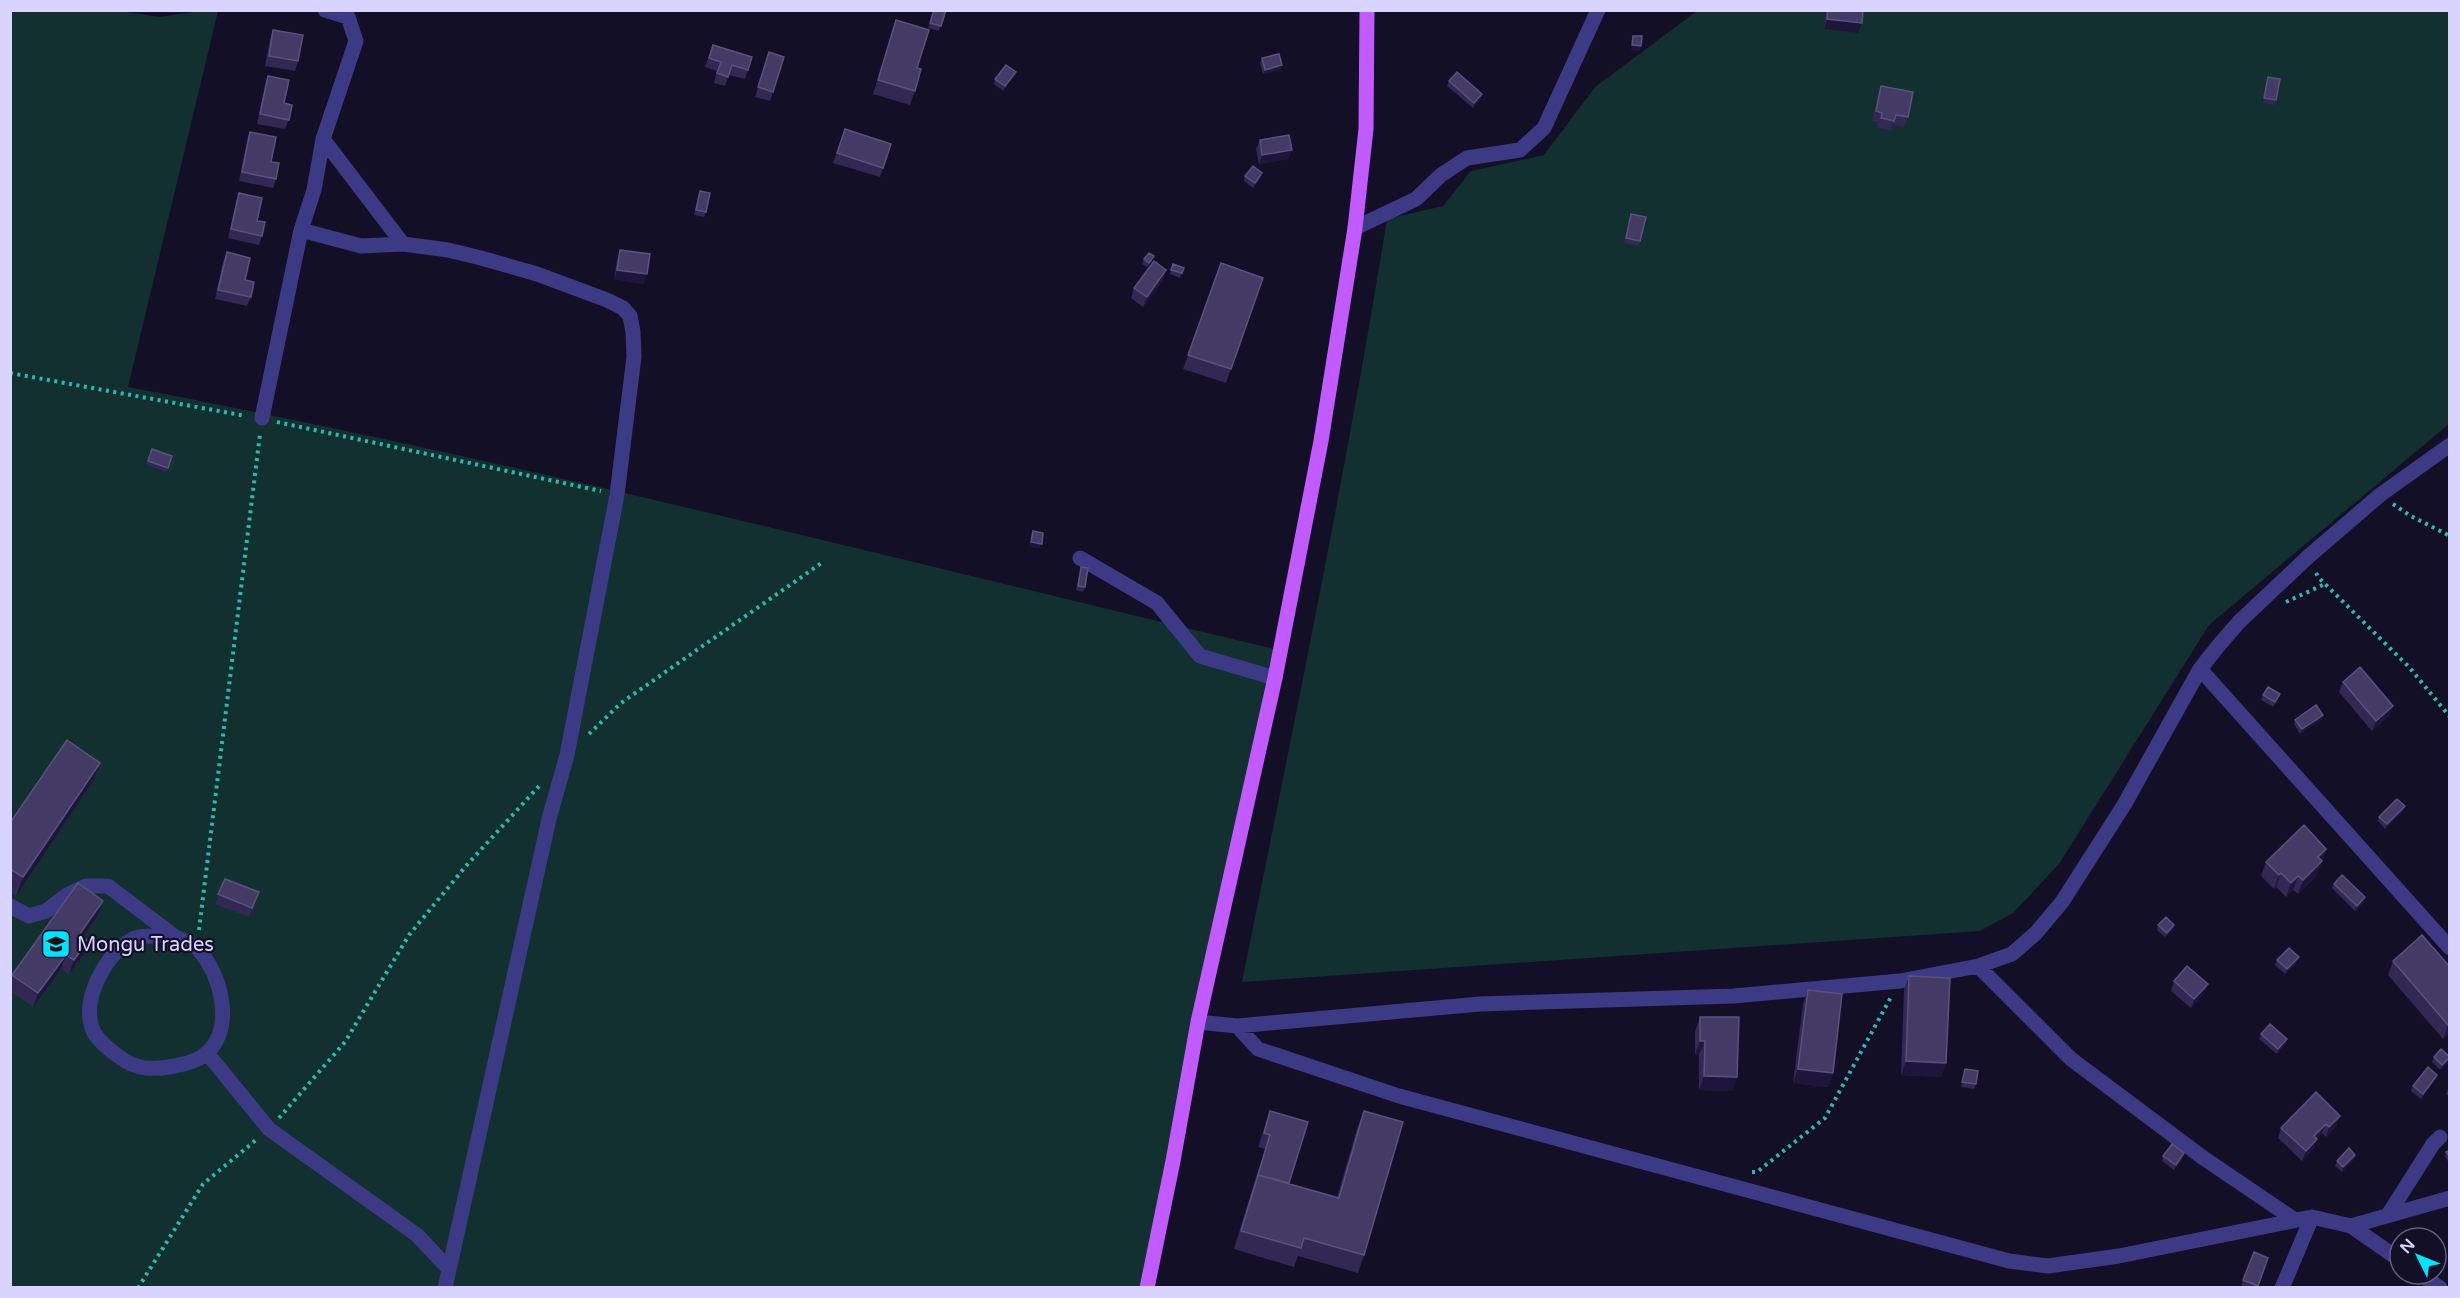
<svg xmlns="http://www.w3.org/2000/svg" width="2460" height="1298" font-family="'Varela Round',sans-serif">
<style>
.green{fill:#12302f}
.lines{fill:none;stroke-linecap:round;stroke-linejoin:round}
.path{stroke:#2fb8b0;stroke-width:4;stroke-dasharray:3 4.5;stroke-linecap:butt}
.minor{stroke:#3d3a85;stroke-width:15}
.major{stroke:#c25bff;stroke-width:15}
.wall{fill:#312854}
.shaded-wall{fill:#1d163a}
.building{fill:#433a66;stroke:#5a527e;stroke-width:1.5}
.labels{text-anchor:middle;stroke-width:4.5;stroke-linejoin:round;paint-order:stroke}
.poi-label{font-size:20px;fill:#d9d4ff;stroke:#130f26;text-anchor:start}
</style>
<rect width="100%" height="100%" fill="#130f26"/>
<path class="green" d="M10 11H121L159 17 200 11H218L128 387C514 460 895 559 1278 650L1144 1287H11Z
M1697 11H2449V424L2209 625 2059 864 2013 913 1980 931 1242 982C1293 728 1346 474 1387 219L1443 206 1471 171 1544 155 1595 87Z"/>
<g class="lines">
<path class="path" d="M10 373 246 416
M277 422 601 491
M2393 504 2409 515 2450 536
M2316 573 2319 578 2409 667 2450 717
M2286 602 2325 584
M589 734 621 703 823 562
M199 930 260 434
M279 1118 345 1042 409 935 466 866 540 785
M1752 1172H1757L1825 1118 1891 997
M138 1288 203 1184 256 1140"/>
<path class="minor" d="M323 139 403 244
M1355 228 1416 199 1441 175 1467 158 1520 150 1544 128 1598 10
M301 230 361 246 403 244 448 250 481 258 537 274 607 300 623 308 630 316 633 332 634 357 617 495 567 755 549 819 445 1288
M262 418 301 230 314 190 323 139 356 41 348 17 325 10
M1080 558 1157 603 1200 656 1275 678
M2200 669 2450 948
M10 906 29 916 46 911 67 895 86 886H108L174 936
M174 936C181 940 192 943 198 949 221 974 235 1027 207 1053 194 1065 153 1072 137 1066 124 1063 96 1041 92 1028 82 997 106 954 133 939 143 934 163 937 174 936Z
M1978 966 2071 1059 2202 1157 2295 1220
M1198 1022 1237 1026 1480 1004 1734 996 1900 981 1978 966 2012 954 2036 933 2062 902 2124 805 2200 669 2219 645 2239 622 2309 556 2380 495 2450 445
M1237 1026 1258 1049 1399 1096 2009 1261 2048 1266 2119 1256 2312 1217 2351 1226 2450 1198
M207 1053 269 1129 417 1235 449 1269
M2388 1215 2433 1144 2440 1137
M2351 1226 2400 1260
M2420 1274 2440 1288
M2282 1288 2312 1217"/>
<path class="major" d="M1147 1288 1173 1161 1198 1022 1275 678 1321 441 1355 228 1366 129 1367 10"/>
</g>
<path class="wall" d="M934 10H946L939 31 928 28Z
M1826 10H1863L1862 23 1858 33 1824 29Z
M896 20 917 68 915 91 910 105 873 94Z
M273 30 298 61 295 71 265 66 270 39Z
M713 45 752 57 745 79 729 75 725 86 714 83 717 71 705 67Z
M769 52 773 92 770 101 755 97Z
M1262 58 1282 65 1280 70 1263 74 1260 63Z
M268 76 284 103 289 120 285 129 257 124 265 85Z
M1014 76 1003 91 994 84 995 79Z
M2268 77 2276 100 2274 105 2263 103Z
M1449 81 1481 99 1473 108 1447 86Z
M1881 86 1908 117 1904 127 1893 125 1891 131 1877 128 1878 122 1872 121 1878 95Z
M845 129 883 168 880 177 833 163Z
M250 132 271 162 276 179 273 188 239 181 247 141Z
M1260 140 1292 150 1288 159 1259 164 1256 149Z
M1245 176 1261 177 1253 188 1244 181Z
M700 191 706 212 704 217 694 215Z
M239 193 257 221 262 236 259 245 228 238 236 202Z
M1631 214 1640 241 1638 246 1624 243Z
M620 250 644 284 614 279 617 260Z
M227 252 245 280 251 297 247 306 215 299 223 262Z
M1144 259 1152 261 1147 267 1142 264Z
M1221 263 1263 278 1226 383 1183 369Z
M1173 264 1184 268 1180 278 1170 274Z
M1166 270 1163 280 1143 307 1131 298 1134 288Z
M152 449 172 456 166 472 146 465Z
M1081 567 1085 587 1083 592 1076 590Z
M2343 682 2390 715 2372 731 2339 692Z
M2263 695 2278 699 2273 707 2261 700Z
M2322 719 2300 734 2294 724 2295 720Z
M100 763 93 781 16 896 10 892V823Z
M2405 806 2403 811 2385 829 2378 821 2379 817Z
M2326 849 2317 875 2298 894 2293 890 2286 897 2276 887 2274 889 2261 876 2266 862Z
M225 879 259 892 249 917 215 904Z
M2334 884 2364 902 2355 911 2332 888Z
M103 901 98 915 82 937 83 955 69 974 61 969 33 1007 10 991V980L12 975Z
M2158 925H2174L2173 930 2165 937 2157 930Z
M2277 960 2297 962 2285 974 2275 965Z
M2393 961 2450 967V1033L2443 1039 2388 975Z
M1909 976 1946 1063 1941 1077 1901 1075 1904 990Z
M2174 981 2204 993 2191 1008 2171 991Z
M1808 990 1833 1073 1828 1087 1793 1083 1803 1004Z
M1700 1017 1737 1077 1732 1091 1699 1090V1055H1695V1031Z
M2261 1034 2287 1039 2285 1044 2277 1054 2259 1039Z
M2450 1051V1064L2448 1062 2440 1070 2432 1062 2434 1057 2448 1055Z
M1965 1069 1976 1084 1974 1089 1961 1087Z
M2436 1079 2421 1099 2411 1091 2413 1086Z
M2450 1084V1098L2446 1094Z
M2316 1092 2337 1125 2326 1137 2322 1133 2317 1139 2314 1148 2302 1161 2278 1138 2281 1128Z
M1270 1111 1289 1183 1337 1197 1357 1129 1364 1111V1255L1358 1273 1298 1256 1294 1267 1234 1249 1251 1193 1265 1149 1258 1147Z
M2450 1150V1165L2445 1156 2446 1152Z
M2184 1153 2183 1158 2174 1170 2162 1161 2163 1156Z
M2354 1159 2342 1172 2335 1166 2337 1161Z
M2268 1258 2257 1287H2241L2243 1280Z"/>
<path class="shaded-wall" d="M1827 19 1862 23 1858 33 1824 29Z
M1632 45 1641 46 1640 51 1631 50Z
M1282 65 1280 70 1263 74 1265 70Z
M1016 72 1014 76 1003 91 1005 86Z
M1482 94 1481 99 1473 108 1474 103Z
M1292 150 1288 159 1259 164 1262 155Z
M1262 173 1261 177 1253 188 1255 183Z
M617 270 647 274 644 284 614 279Z
M1166 270 1163 280 1143 307 1147 297Z
M1031 542 1042 544 1040 548 1029 547Z
M2393 706 2390 715 2372 731 2376 721Z
M2323 715 2322 719 2300 734 2302 729Z
M100 763 93 781 16 896 23 877Z
M2405 806 2403 811 2385 829 2387 824Z
M2326 849 2317 875 2298 894 2303 880 2318 857Z
M2281 873 2276 887 2274 889 2279 875Z
M2298 876 2293 890 2286 897 2291 883Z
M2365 897 2364 902 2355 911 2357 906Z
M103 901 98 915 74 949 79 935Z
M2174 925 2173 930 2165 937 2167 933Z
M88 941 83 955 69 974 74 960Z
M66 955 61 969 33 1007 38 993Z
M2299 957 2297 962 2285 974 2287 969Z
M2208 984 2204 993 2191 1008 2194 999Z
M2450 1023V1033L2443 1039 2448 1025Z
M2287 1039 2285 1044 2277 1054 2278 1049Z
M1700 1041H1705L1699 1055H1695Z
M2450 1057 2448 1062 2440 1070 2442 1065Z
M1906 1061 1946 1063 1941 1077 1901 1075Z
M1798 1069 1833 1073 1828 1087 1793 1083Z
M2437 1075 2436 1079 2421 1099 2423 1094Z
M1704 1076 1737 1077 1732 1091 1699 1090Z
M2340 1116 2337 1125 2326 1137 2329 1127Z
M2326 1124 2322 1133 2311 1145 2314 1136Z
M2317 1139 2314 1148 2302 1161 2306 1151Z
M2184 1153 2183 1158 2174 1170 2176 1165Z
M2355 1155 2354 1159 2342 1172 2343 1167Z"/>
<path class="building" d="M934 10H946L941 26 930 23Z
M1828 10H1863L1862 23 1827 19Z
M896 20 929 30 917 68 921 69 915 91 878 80Z
M273 30 303 35 298 61 269 56Z
M1633 36H1642L1641 46 1632 45Z
M713 45 752 57 748 70 732 65 728 77 717 73 721 62 709 58Z
M769 52 784 57 773 92 758 87Z
M1279 54 1282 65 1265 70 1262 58Z
M1006 65 1016 72 1005 86 995 79Z
M1457 72 1482 94 1474 103 1449 81Z
M268 76 289 80 284 103 292 105 289 120 260 114Z
M2268 77 2280 79 2276 100 2264 98Z
M1881 86 1913 92 1908 117 1896 115 1894 121 1881 118 1882 113 1876 111Z
M845 129 891 144 883 168 837 153Z
M250 132 276 137 271 162 279 163 276 179 242 172Z
M1289 135 1292 150 1262 155 1260 140Z
M1253 166 1262 173 1255 183 1245 176Z
M700 191 710 193 706 212 696 210Z
M239 193 262 198 257 221 265 222 262 236 231 229Z
M1631 214 1646 217 1640 241 1626 238Z
M620 250 650 254 647 274 617 270Z
M227 252 250 258 245 280 254 282 251 297 218 290Z
M1149 253 1154 256 1149 263 1144 259Z
M1154 261 1166 270 1147 297 1134 288Z
M1221 263 1263 278 1231 369 1188 355Z
M1173 264 1184 268 1182 273 1171 270Z
M152 449 172 456 168 468 148 461Z
M1033 531 1043 533 1042 544 1031 542Z
M1081 567 1088 568 1085 587 1078 586Z
M2360 667 2393 706 2376 721 2343 682Z
M2268 687 2280 694 2275 702 2263 695Z
M2316 705 2323 715 2302 729 2295 720Z
M67 740 100 763 23 877 10 869V823Z
M2397 799 2405 806 2387 824 2379 817Z
M2304 825 2326 849 2318 857 2322 861 2303 880 2298 876 2291 883 2281 873 2279 875 2266 862Z
M2342 875 2365 897 2357 906 2334 884Z
M225 879 259 892 252 908 218 894Z
M78 883 103 901 79 935 88 941 74 960 66 955 38 993 12 975Z
M2166 917 2174 925 2167 933 2158 925Z
M2422 935 2450 967V1023L2448 1025 2393 961Z
M2289 948 2299 957 2287 969 2277 960Z
M2187 966 2208 984 2194 999 2174 981Z
M1909 976 1950 978 1946 1063 1906 1061Z
M1808 990 1842 994 1833 1073 1798 1069Z
M1700 1017H1739L1737 1077 1704 1076 1705 1041H1700Z
M2270 1024 2287 1039 2278 1049 2261 1034Z
M2441 1049 2450 1057 2442 1065 2434 1057Z
M2428 1067 2437 1075 2423 1094 2413 1086Z
M1965 1069 1978 1071 1976 1084 1962 1082Z
M2316 1092 2340 1116 2329 1127 2326 1124 2314 1136 2317 1139 2306 1151 2281 1128Z
M1270 1111 1308 1122 1289 1183 1258 1175 1270 1135 1264 1133Z
M1364 1111 1403 1122 1364 1255 1304 1238 1301 1248 1241 1231 1258 1175 1339 1198Z
M2172 1144 2184 1153 2176 1165 2163 1156Z
M2349 1148 2355 1155 2343 1167 2337 1161Z
M2450 1150V1157L2446 1152Z
M2254 1252 2268 1258 2258 1286 2243 1280Z"/>
<defs>
<g id="university-square" transform="scale(1.5)"><rect x="-9" y="-9" width="18" height="18" rx="4" fill="#00e5ff" stroke="#130f26"/><path d="M0-5L7-2L0 1L-7-2ZM-4 1L0 2.5L4 1V4Q0 6-4 4Z" fill="#111"/></g>
</defs>
<g fill-rule="evenodd">
<use href="#university-square" x="56" y="944"/>
</g>
<g class="labels">
<g class="poi-label">
<text x="77" y="951">Mongu Trades</text>
</g>
</g>
<rect width="2460" height="1298" fill="none" stroke="#d9d4ff" stroke-width="24"/>
<g transform="translate(2418 1256) rotate(313)"><circle r="28" fill="#130f26" stroke="#625e7d" stroke-width="1.5"/>
<path d="M0-4.5L10 22L0 15L-10 22Z" fill="#00e5ff"/>
<text y="-9" font-size="16" font-weight="bold" text-anchor="middle" fill="#d9d4ff">N</text>
</g>
</svg>
